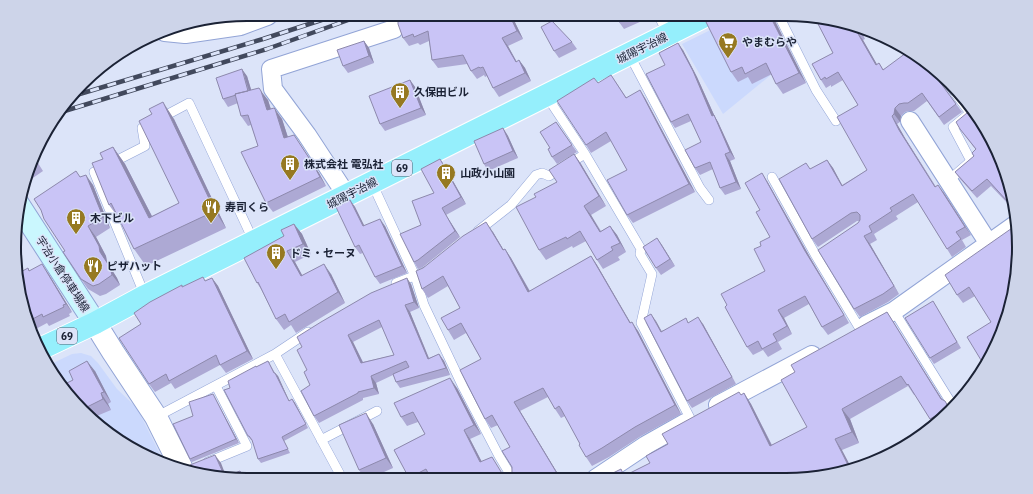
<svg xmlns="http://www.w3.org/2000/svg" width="1033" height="494" font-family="'IBM Plex Sans','Noto Sans JP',sans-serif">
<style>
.built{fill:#cbd9fd}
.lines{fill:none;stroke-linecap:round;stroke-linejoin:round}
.service-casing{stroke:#92a4d6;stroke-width:10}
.minor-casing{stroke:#92a4d6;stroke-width:20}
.tertiary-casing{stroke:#92a4d6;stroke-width:24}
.secondary-casing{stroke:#92a4d6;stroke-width:24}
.primary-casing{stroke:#fff;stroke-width:24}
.service{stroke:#fff;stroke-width:9}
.minor{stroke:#fff;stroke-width:18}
.tertiary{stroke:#fff;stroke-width:22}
.secondary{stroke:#caf7fe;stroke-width:22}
.primary{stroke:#95effc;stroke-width:22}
.rail-casing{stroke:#42495d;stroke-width:4.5}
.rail{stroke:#dce4f9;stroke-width:3;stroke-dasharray:9;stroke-linecap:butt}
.wall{fill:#ada9d4;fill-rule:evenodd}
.shaded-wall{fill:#8d89ac}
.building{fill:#c9c4f6;stroke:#8d89ac;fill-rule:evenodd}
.labels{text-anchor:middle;stroke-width:3;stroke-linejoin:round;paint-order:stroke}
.shield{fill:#dce4f9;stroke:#555c70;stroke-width:1}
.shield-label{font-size:10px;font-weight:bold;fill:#1b2235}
.poi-label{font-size:11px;font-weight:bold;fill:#1b2235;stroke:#dce4f9;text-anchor:start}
.street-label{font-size:11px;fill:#1b2235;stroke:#dce4f9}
.rim{fill:none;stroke:#1b2235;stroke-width:2}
</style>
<rect width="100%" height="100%" fill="#dce4f9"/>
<path class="built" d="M743 14 772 74 723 114 682 44Z
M81 353 91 356 98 363 117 389 137 408 165 464 158 462 82 412 49 365 72 354Z"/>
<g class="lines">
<g class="service-casing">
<path id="service" d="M658 14 668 35
M778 14 816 90 836 121
M629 54 700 188 709 200
M945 79 970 113 953 127 971 161 948 181
M585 154 641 249 640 254 652 274 641 323 691 420
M772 177 816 256 860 329
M372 183 415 276 424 305 463 387 499 456 513 479
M478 231 511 205 536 175 542 173 549 176 585 154 546 95
M396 283 427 271
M145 296 94 172 145 146 142 128 189 103 254 242
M894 311 953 406
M275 354 343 480
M156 417 275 354 308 332
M321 440 377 411
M208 462 247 446 216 386"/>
</g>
<g class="minor-casing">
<path id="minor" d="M910 121 989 244
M347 196 307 135 273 89 271 69 394 29
M866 325 894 311 1015 225
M718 405 812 355
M595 479 646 445 685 423"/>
</g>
<g class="tertiary-casing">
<path id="tertiary" d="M165 30 185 32 240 24 267 14
M95 323 113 352 156 417 181 467"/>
</g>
<g class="secondary-casing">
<path id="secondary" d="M18 204 95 323"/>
</g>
<g class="primary-casing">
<path id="primary" d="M38 350 95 323 145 296 709 14"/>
</g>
<use href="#service" class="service"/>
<use href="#minor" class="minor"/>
<use href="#tertiary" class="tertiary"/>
<use href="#secondary" class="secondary"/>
<use href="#primary" class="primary"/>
<g class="rail-casing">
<path id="rail" d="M73 96 263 39 340 14
M58 113 267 49 365 14"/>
</g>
<use href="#rail" class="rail"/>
</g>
<path class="wall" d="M395 14H511L523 39 508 46 517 62 519 60 525 68 531 81 499 97 493 88 487 76 485 77 484 75 477 79 471 71 467 64 438 68 432 60 429 41 420 45 418 43 409 46 403 38 398 18Z
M615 14H639L642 21 624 29 619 22Z
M773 17 806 83 783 94 776 84 772 74 752 84 748 77 738 82 731 72Z
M816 20 859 29 865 39 863 40 877 65 879 63 883 69 917 63 919 61 941 76H940V82L962 112 944 125 927 101 914 111H909L905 112 901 116 900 122 897 124 905 138 936 187 944 193 971 235 962 240 966 247 952 257 918 202 896 216 898 219 874 234 877 240 870 244 899 294 888 302 860 317 854 309 858 223 860 221H857L818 247 812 239 810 169 827 160 833 168 842 185 867 170 858 105 843 80 831 87V85L826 88 821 80 833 53Z
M364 41 369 48 374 63 348 73 343 66Z
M572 42 577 49 559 58 554 51Z
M683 50 697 77 715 117 718 122 735 159 730 161 741 189 725 195 720 188 713 169 700 175 695 168 701 142 691 121 675 128 671 122 665 65Z
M611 75 626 97 645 98 695 192 633 223 627 215V170L611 141 591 153 586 145Z
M247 76 251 90 268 100 271 109 282 119 288 137 300 144 319 173 326 186 273 212 266 203 258 146 251 125 248 126 241 116 238 103 228 107 223 99Z
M410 80 415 87 426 115 385 131 380 124Z
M174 119 226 228 146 266 134 249 120 220 109 205 103 159 113 147 125 164 152 216 179 203Z
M556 122 577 152 557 164 552 157 550 148Z
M503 128 508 136 518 158 488 171 484 164Z
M960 129 1001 158 1011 207 991 186 977 198 960 179 955 172 974 156 976 150Z
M574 154 581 164 606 206 591 215 601 231 610 226 617 235 626 252 618 257 620 260 603 269 597 260 586 241 573 248 572 246 546 260 539 250 536 197 557 182Z
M36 160 43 171 27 182Z
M444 165 466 204 446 215 460 237 423 267 418 269 414 262 421 225 434 193Z
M80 177 93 185 110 228 96 237 106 256 107 262 117 278 120 285 106 294 100 296 88 289 81 279 65 251Z
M767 181 811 259 849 323 828 335 822 327 809 304 784 318 792 334 778 342 782 349 768 357 763 350 753 355 747 347 727 305 765 271 761 246 770 237 760 210Z
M350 200 355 207 364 226H385L407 273 380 284 375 277 363 253 360 254 355 247Z
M294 224 302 234 311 254 295 262 302 275 331 274 345 303 296 333 291 325 284 330 276 319 261 289 257 283 284 236Z
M1015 226 991 322 975 296 963 303 957 295Z
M493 232 503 249H505L511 258 530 291 591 256 597 265 630 323 638 331 681 414 641 436 609 457 592 466 586 457 580 444 565 416 561 418 555 409 548 397 520 411 561 479H410L394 450 425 434 418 422 407 426 401 417 457 388 481 434 470 439 482 462 504 475 507 476 512 472 510 447 498 425 491 428 485 419 481 359 466 333 454 340 448 330 460 308 448 286 428 298 422 289 423 268Z
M657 238 675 266 661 275 656 268Z
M16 270 18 273 29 270 48 273 72 312 69 314 70 316 49 326 47 323 32 331 16 277Z
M212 278 218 286 253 359 226 373 220 365 175 389 171 383 155 392 149 384 141 324 183 287 206 281Z
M411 284 419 308 410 312 429 358 439 354 444 361 450 375 400 388 396 382 393 375 376 383 379 394 363 398V400L319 423 314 416 310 385 302 347ZM382 327 394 355 363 362 353 342Z
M933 301 961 348 934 364 930 358Z
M887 312 894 323 942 399 951 409 934 425 915 395H914L908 386 850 419 859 443 842 450 625 476 650 463 668 444 744 393 751 404 772 445 807 427 795 372Z
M656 321 661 331 689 323 703 324 736 384 692 408 687 401Z
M268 361 275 373 278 376 289 401 292 399 295 403 308 428 284 441 290 453 261 463 258 459 252 440H251L248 436 230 388 256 367Z
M95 371 111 402 108 404 111 410 92 418 82 412 63 385Z
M215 398 239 443 192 462 190 459 193 416Z
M373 424 393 468 366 480 359 470Z"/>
<path class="shaded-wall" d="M509 14H511L523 39 517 31Z
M638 14H639L642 21Z
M769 14H773V17L806 83 799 73Z
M857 28 859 29 865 39 859 31Z
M857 32 863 40 882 73 876 65Z
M502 38 508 46 521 70 516 62Z
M364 41 369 48 374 63 369 56Z
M678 43 683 50 697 77 715 117 718 122 735 159 730 152 712 116Z
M519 60 525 68 531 81 525 73Z
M242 69 247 76 254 99 249 91Z
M934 71 938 74 940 76V82L934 74Z
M410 80 415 87 426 115 421 108Z
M640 90 645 98 695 192 689 184Z
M261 91 268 100 274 120 267 110Z
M163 102 174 119 226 228 215 211Z
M895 108 901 116 900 122 894 114Z
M275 109 282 119 291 147 284 138Z
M892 116 897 124 905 138 941 195 899 130Z
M503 128 508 136 518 158 513 151Z
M294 135 319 173 326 186 320 177Z
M113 147 125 164 161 234 149 218Z
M574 154 581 164 606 206 599 196Z
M725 154 730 161 741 189 736 182Z
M440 159 444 165 466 204 461 197Z
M827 160 833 168 847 194 842 186Z
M762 173 767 181 811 259 849 323 844 315 805 251Z
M86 175 93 185 110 228 103 217Z
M938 185 944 193 971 235 965 227Z
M350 200 355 207 368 233 363 226Z
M584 206 591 215 606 241 600 232Z
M442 208 446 215 460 237 455 231Z
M380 219 385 226 407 273 402 266Z
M486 222 493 232 509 259 503 250Z
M294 224 302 234 311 254 303 244Z
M88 226 96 237 106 256 107 262 117 278 120 285 112 275 100 252Z
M610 226 617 235 626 252 620 243Z
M864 236 870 244 899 294 894 286Z
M657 238 662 245 675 266 670 259Z
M505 249 511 258 535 301 528 292Z
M287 251 295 262 308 286 301 276Z
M591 256 597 265 636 332 630 323Z
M42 264 48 273 72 312 66 304Z
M324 264 331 274 345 303 338 292Z
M212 278 218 286 253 359 247 351Z
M407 278 411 284 419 308 414 302Z
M405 305 410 312 432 366 428 359Z
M778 310 784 318 792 334 787 326Z
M887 312 894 323 948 409 941 399Z
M651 314 656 321 666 339 661 332Z
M698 317 703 324 736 384 732 377Z
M632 322 638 331 681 414 675 405Z
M348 335 353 342 366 369 361 363Z
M439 354 444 361 450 375 446 368Z
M87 361 95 371 111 402 104 392Z
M275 373 278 376 291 405Z
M371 376 376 383 379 394 374 388Z
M450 378 457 388 481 434 474 425Z
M101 393 108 404 111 410 103 399Z
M744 393 751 404 777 456 770 446Z
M213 394 215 398 239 443 236 439Z
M292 399 295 403 308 428 306 424Z
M514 402 520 411 561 479 558 475Z
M842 409 850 419 859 443 852 432Z
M366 413 373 424 393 468 386 458Z
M464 430 470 439 487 472 480 462Z
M835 439 842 450 852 469H850Z
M215 455 221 463 226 476 224 475Z
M240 471 246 480 244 479Z"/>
<path class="building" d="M396 14H509L517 31 502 38 516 62 519 60 525 73 493 88 483 67 480 68 479 67 471 71 463 55 432 60 428 31 414 37 413 34 403 38 398 24V17Z
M615 14H637L619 22Z
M723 14H769L799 73 776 84 766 63 745 74 742 67 731 72 706 22Z
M816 20 857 28 859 31 857 32 876 65 879 63 883 70 906 53 912 56 917 63 919 61 934 71V74L956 104 939 117 922 93 908 103H904L899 104 895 108 894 114 892 116 899 130 935 187 938 185 965 227 956 232 961 239 947 249 913 194 890 208 892 211 869 226 872 232 864 236 894 286 883 294 854 309 818 250 858 223 860 220V215L857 212 851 213 812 239 779 179 806 163 810 169 827 160 842 186 867 170 837 117 858 105 838 72 826 79 825 77 821 80 812 64 833 53Z
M552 21 572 42 554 51 541 27Z
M364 41 369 56 343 66 337 50Z
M678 43 693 71 712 116 714 115 730 152 725 154 736 182 720 188 710 162 695 168 685 150 701 142 688 114 671 122 646 74 665 65 659 53Z
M242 69 248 91 235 94 236 95 223 99 216 78Z
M611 75 626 98 640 90 689 184 627 215 607 180 627 170 606 132 586 145 557 101 594 78 598 83Z
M410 80 421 108 380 124 369 96Z
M259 88 261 91 267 110 274 108 275 109 284 138 294 135 313 164 320 177 266 203 241 152 258 146 248 115 241 116 235 94Z
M163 102 215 211 134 249 111 203 109 205 92 163 103 159 100 153 113 147 149 218 179 203 139 121 152 114 149 109Z
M967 113 984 133V132L1001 158 1010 201 1008 202 987 179 972 191 955 172 974 156 972 153 976 149 960 129 956 122Z
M556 122 572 145 552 157 548 149 550 148 540 132Z
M503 128 513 151 484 164 474 141Z
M574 154 599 196 584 206 600 232 610 226 620 243 611 247 613 250 597 260 580 231 567 239 566 237 539 250 516 207 536 197 534 194 557 182 549 170Z
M440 159 461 197 442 208 455 231 418 260 414 262 400 234 421 225 412 201 434 193 421 169Z
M36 160 38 164 32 168Z
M76 171 80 177 86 175 103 217 88 226 99 246 100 252 110 267 112 275 99 284 93 286 81 279 63 252 65 251 44 219 41 210 34 199Z
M762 173 805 251 844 315 822 327 805 296 778 310 787 326 773 334 777 341 762 349 758 341 747 347 725 307 727 305 721 294 765 271 754 249 761 246 760 242 770 237 756 212 760 210 745 183Z
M350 200 363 226 380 219 402 266 375 277 359 245 355 247 336 207Z
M486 222 503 250 505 249 528 292 591 256 630 323 632 322 675 405 635 427 602 448 586 457 579 445 580 444 561 409 559 406 555 409 543 388 514 402 558 475 552 479H431L426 469 409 478 394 450 425 434 413 412 401 417 394 403 450 378 474 425 464 430 480 462 492 457 503 475 507 476 512 472V467L502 451 510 447 492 415 485 419 460 370 481 359 461 323 448 330 441 318 460 308 443 276 422 289 416 271 423 268 463 236Z
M294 224 303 244 287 251 301 276 324 264 338 292 289 322 285 314 276 319 258 282 257 283 244 258 284 236 281 230Z
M1015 226 1019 247 1001 336 984 365 967 337 991 322 969 287 957 295 945 275Z
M657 238 670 259 656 268 643 247Z
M42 264 66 304 63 305 64 307 43 317 42 314 29 321 16 277V272L17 274 28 268 29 271Z
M203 277 205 281 212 278 247 351 220 365 216 355 169 381 166 374 149 384 119 338 141 324 134 313 150 302 182 285V287Z
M407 278 414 302 405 305 417 333 428 359 439 354 446 368 396 382 393 374 409 367 406 361 371 376 374 388 358 392V393L314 416 301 391 310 385 304 372 307 370 297 350 302 347 297 337 321 322 371 293ZM379 320 394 355 361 363 348 335Z
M933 301 957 342 930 358 905 318Z
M887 312 941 399 945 401 949 408 930 419 908 384 907 385 901 376 842 409 852 432 835 439 850 469 817 478 601 479 621 469 624 476 650 463 646 456 668 444 662 434 739 392 741 395 744 393 770 446 807 427 781 380 795 372 791 365Z
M651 314 661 332 686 318 688 323 698 317 732 377 687 401 644 318Z
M87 361 104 392 101 393 103 399 81 410 63 385 73 380 69 371Z
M268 361 274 373H275L289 401 292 399 306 424 282 437 288 449 258 459 252 440 249 436H248L224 390 230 388 228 381 256 366V367Z
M213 394 236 439 190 459 173 424 193 416 189 402Z
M366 413 386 458 359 470 339 425Z
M215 455 224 475 207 472V471L205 472 191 469 190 465Z
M240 471 244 479 227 476Z"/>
<defs>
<g id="supermarket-pin" transform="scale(1)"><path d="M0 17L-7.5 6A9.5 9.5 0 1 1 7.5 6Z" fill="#967921" stroke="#dce4f9"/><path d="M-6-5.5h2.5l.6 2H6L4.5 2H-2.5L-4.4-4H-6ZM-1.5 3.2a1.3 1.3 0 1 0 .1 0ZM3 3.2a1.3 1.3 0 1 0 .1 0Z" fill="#fff"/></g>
<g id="building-pin" transform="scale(1)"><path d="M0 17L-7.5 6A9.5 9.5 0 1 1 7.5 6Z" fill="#967921" stroke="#dce4f9"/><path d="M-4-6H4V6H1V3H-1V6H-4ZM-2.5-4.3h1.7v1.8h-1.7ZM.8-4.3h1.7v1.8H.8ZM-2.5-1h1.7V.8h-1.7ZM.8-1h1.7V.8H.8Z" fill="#fff"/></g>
<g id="restaurant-pin" transform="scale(1)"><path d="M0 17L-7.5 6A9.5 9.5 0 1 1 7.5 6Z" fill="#967921" stroke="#dce4f9"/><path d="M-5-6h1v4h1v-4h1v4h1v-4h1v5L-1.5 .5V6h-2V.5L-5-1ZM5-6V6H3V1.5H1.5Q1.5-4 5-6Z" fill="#fff"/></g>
</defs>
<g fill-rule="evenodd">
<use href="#supermarket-pin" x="728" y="42"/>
<use href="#building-pin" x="400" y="92"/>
<use href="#building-pin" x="290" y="164"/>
<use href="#building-pin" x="446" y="173"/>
<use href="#restaurant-pin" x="211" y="207"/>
<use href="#building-pin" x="76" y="218"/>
<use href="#building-pin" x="276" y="253"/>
<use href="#restaurant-pin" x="93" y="266"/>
</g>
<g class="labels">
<g class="shield">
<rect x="392" y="160" width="20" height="16" rx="3"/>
<rect x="57" y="328" width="20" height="16" rx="3"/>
</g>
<g class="shield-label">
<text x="402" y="172">69</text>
<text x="67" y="340">69</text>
</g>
<g class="poi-label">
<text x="742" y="46">やまむらや</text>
<text x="414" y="96">久保田ビル</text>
<text x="304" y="168">株式会社 電弘社</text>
<text x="460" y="177">山政小山園</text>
<text x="225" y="211">寿司くら</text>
<text x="90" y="222">木下ビル</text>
<text x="290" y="257">ドミ・セーヌ</text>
<text x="107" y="270">ピザハット</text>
</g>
<g class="street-label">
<text transform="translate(642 48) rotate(-26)" y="4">城陽宇治線</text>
<text transform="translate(352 193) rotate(-27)" y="4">城陽宇治線</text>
<text transform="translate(63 274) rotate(57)" y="4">宇治小倉停車場線</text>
</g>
</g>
<path d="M0 0H1033V494H0ZM247 21H786A226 226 0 0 1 1012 247V247A226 226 0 0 1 786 473H247A226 226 0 0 1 21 247V247A226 226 0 0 1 247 21Z" fill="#cdd4e9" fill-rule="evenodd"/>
<path class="rim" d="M247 21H786A226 226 0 0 1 1012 247V247A226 226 0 0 1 786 473H247A226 226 0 0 1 21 247V247A226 226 0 0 1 247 21Z"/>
</svg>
